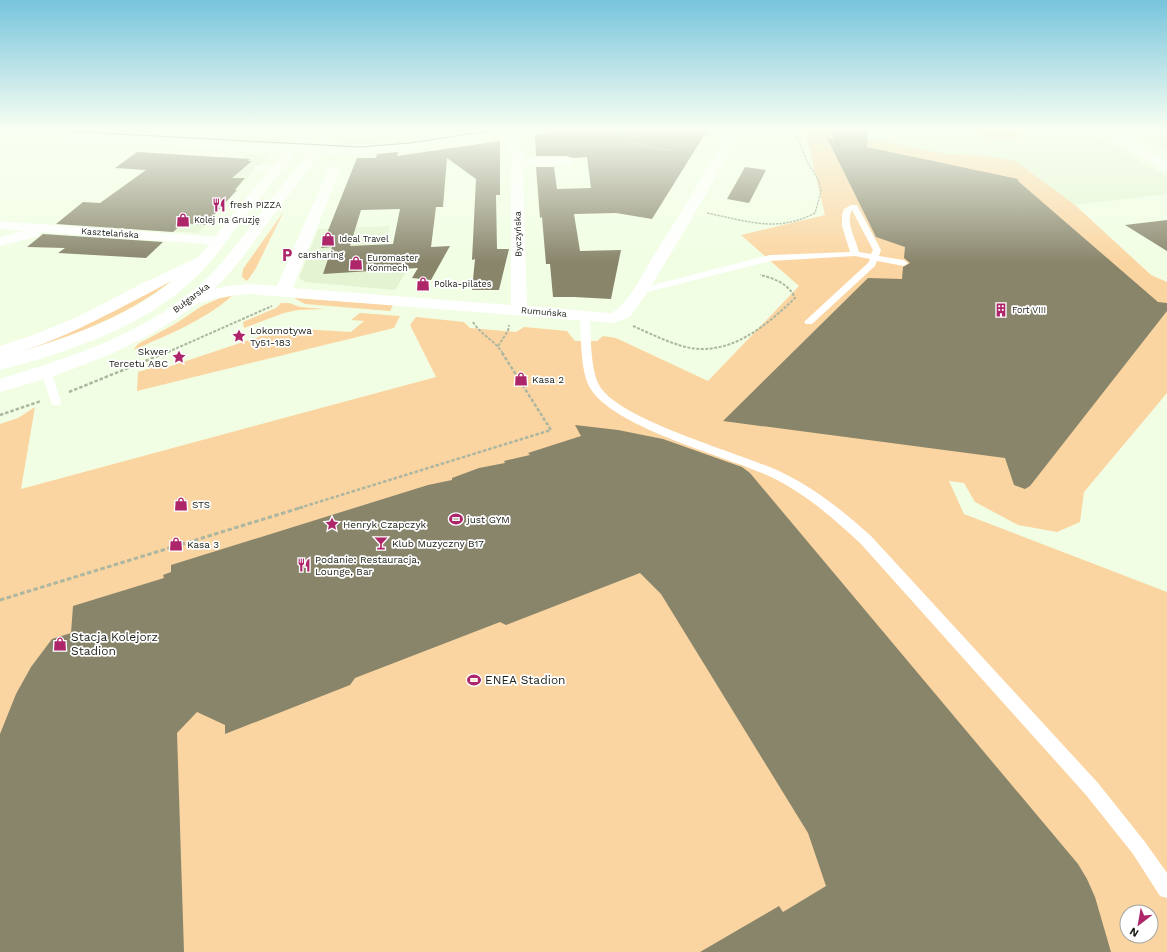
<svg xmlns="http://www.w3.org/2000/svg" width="1167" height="952" font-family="'Work Sans',sans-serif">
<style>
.built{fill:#e4f4d2}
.green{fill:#fbd5a1;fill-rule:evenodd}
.building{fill:#88856b;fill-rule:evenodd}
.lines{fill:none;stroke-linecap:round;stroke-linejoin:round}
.path-far3{stroke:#acb6a1;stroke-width:1.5;stroke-dasharray:2.5 1;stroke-linecap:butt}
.path-far2{stroke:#acb6a1;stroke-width:2;stroke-dasharray:3 1.5;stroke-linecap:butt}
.path-far1{stroke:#acb6a1;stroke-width:2.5;stroke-dasharray:3.5 2;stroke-linecap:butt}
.path{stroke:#acb6a1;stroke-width:3;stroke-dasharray:4.5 2.5;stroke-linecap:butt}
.service{fill:#fff;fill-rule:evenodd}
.minor{fill:#fff;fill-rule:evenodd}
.tertiary{fill:#fff;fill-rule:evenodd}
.tram{stroke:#5c6455;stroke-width:1}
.labels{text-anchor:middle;stroke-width:3.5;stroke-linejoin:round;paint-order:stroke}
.far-poi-label{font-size:9px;fill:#1a1f15;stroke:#fff;text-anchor:start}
.far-street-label{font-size:9px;fill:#1a1f15;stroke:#fff}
.poi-label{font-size:10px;fill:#1a1f15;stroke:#fff;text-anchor:start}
.near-poi-label{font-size:12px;fill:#1a1f15;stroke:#fff;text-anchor:start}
</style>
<rect width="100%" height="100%" fill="#f1fee3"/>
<path class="built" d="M833 129H1084L1167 177V194L1075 205 1015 161 988 156 944 154 834 132Z
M1117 129H1167V150L1138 134Z
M192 138 269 142 273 138 284 139 278 144 190 139Z
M418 139 419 140 391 143 355 144 353 149 335 147 340 142H378Z
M246 154 268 156 245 181H242L235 190H237L198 233 165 231Z
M390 226 385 249 410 248 405 274 395 290 305 282 299 278 318 229Z"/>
<path class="green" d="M802 129H833L834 132 944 154 988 156 1015 161 1075 205 1151 275 1167 282V393L1084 492 1080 522 1057 532 1018 525 975 502 964 483 949 481 964 514 1167 592V952H0V424L18 418 35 407 21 489 436 377 410 325 416 317 464 322 470 328 516 332 524 327 567 331 575 341H597L603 336 616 338 708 381 799 286 741 235 825 215 806 135ZM1127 912H1151V936H1127Z
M971 129H1014L1021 135 1018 138C1002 141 984 141 971 129Z
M284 211 255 270 247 281 242 277 243 269Z
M175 278C124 320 62 339 0 358Z
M232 296C203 321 168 335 133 350L138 344 175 324 202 306 220 298Z
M294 298 393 305 390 311 305 304Z
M281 303H289L300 307 325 309 298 310 284 313 244 328 243 322 276 308Z
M360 313 400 316 394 328 137 391 138 372 161 365 162 369 285 328 351 332 364 321 351 320Z"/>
<path class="building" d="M566 129H708L652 219 616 213 574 214 580 251 621 250 611 299 574 297H553L550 264H546L542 217 540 218 536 167H554L557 189 591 188 587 157 573 158 567 156H536L535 135Z
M829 129H868L867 147 1018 179V181L1158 302 1167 303V311L1030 486 1025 489 1014 485 1005 458 723 421 868 278 902 279 903 267 910 263 904 258 905 247 876 237 827 138 834 140Z
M500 141V195H496L497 249H509L499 290H472L475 259 472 260 476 179 447 158 443 207H436L431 247 450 246 431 280 412 278 418 268 323 274 332 247 321 248 357 158H376L377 154 398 152 397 156ZM400 209 393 244 350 246 361 210Z
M137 152 250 159 248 161H252L232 178H245L235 190H237L205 225 183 223 173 232 56 224 83 202 100 203 146 170 115 168Z
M745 167 766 170 749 203 727 199Z
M1167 220V251L1125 225Z
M43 234 163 242 146 258 58 253 65 248 27 247Z
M575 425 618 430 663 439 742 467 750 473 1078 864 1087 879 1095 897 1111 952H700L779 906 783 912 826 886 808 833 661 594 640 573 506 625 500 622 355 678 350 685 225 734V725L197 712 177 733 184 952H0V734L16 694 31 667 52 639 71 633 73 606 164 578 163 575 171 572V565L428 485 452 480V478L479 468 505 463 504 461 530 455 528 453 581 436Z"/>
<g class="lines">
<path class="path-far3" d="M362 129 373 131 403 129
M612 129C630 145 648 147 671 150
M667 129 693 133
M233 130 267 131 282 129
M618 135 647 129
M703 135 714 136
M347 136 351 129
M707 213C747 221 777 233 815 213L821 192 819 181 807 161 798 139 790 129"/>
<path class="path-far2" d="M473 322C480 334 494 340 502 352
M633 326C649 333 665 341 682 346 727 359 765 327 795 298 789 284 774 278 760 275
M498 346 508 331 509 325
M168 352 272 306"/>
<path class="path-far1" d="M69 392 170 351
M0 415 41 401
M299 508 551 430 501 351"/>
<path class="path" d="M0 600 303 507"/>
<path class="service" d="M256 166 277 167 280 169 277 171 254 169V167Z
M851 205H857L858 207 881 250 879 256 904 260 908 263 904 266 877 261 875 266 812 324H806L804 322 868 263 870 259 855 256 770 261 640 294 636 291 637 289 770 255 850 252 842 226V215L844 209ZM852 210 873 250 871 254 859 252C856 239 845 223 852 210Z
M585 313 590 316C591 335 590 367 599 385 619 421 742 453 783 473 816 489 843 511 871 536L1098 783 1145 842 1167 873V898L1160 896 1133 854 1086 795 861 544C833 518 806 494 771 477 727 456 615 429 590 388 580 370 581 336 580 316Z
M46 368 51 371 61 402 60 405H52L51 402 41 371Z"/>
<path class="minor" d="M186 129H197L194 134H186L184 132Z
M730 129H741L703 200 648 291 630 317 613 323 249 294 228 296 191 305 185 304 183 300 185 296 228 286 249 284 277 286 328 170 330 167H338L340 170 293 288 511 305V154L508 148 500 138 502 136C513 133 523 148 523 158L567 157 571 158 573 161 571 164 567 165 523 166 527 306 611 313C628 305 644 272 654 255 681 214 705 172 730 129Z
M1098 129H1112L1167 162V171L1163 170Z
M0 221 219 237 224 238 226 241 224 244 219 245 41 232 39 236 0 246V237L24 231 0 229Z
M203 255 208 257 211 260 208 263C189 273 170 281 151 292 102 317 54 344 0 358V346L36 334 77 317 141 284Z"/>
<path class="tertiary" d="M0 129 289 146 303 129H315L302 146 313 147 326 129H337L325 147H343L412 142 496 129H526L521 132C454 143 387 156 320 154 304 175 288 196 272 217 256 239 241 261 222 281 169 337 74 372 0 392V379C71 357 148 333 204 281 226 260 244 235 262 211 277 192 292 173 307 154L296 153C276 178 256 202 237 227 225 244 212 261 197 276 145 327 69 352 0 370V358C66 339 134 317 185 270 202 255 215 236 229 219 247 197 265 175 283 153L0 135Z"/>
<path class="tram" d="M27 129 359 147 410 143 502 129"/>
</g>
<linearGradient id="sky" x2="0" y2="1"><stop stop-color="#77c4dc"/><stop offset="0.49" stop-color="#f9fff2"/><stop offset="1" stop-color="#f9fff2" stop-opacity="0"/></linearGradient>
<rect width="1167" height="263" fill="url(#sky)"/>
<defs>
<g id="restaurant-bare" transform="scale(1.08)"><path d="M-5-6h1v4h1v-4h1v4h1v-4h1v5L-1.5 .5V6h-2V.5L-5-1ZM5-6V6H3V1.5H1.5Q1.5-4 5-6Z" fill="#ae266a" stroke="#fff" stroke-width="2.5" paint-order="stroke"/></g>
<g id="shop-bare" transform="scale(1.08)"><path d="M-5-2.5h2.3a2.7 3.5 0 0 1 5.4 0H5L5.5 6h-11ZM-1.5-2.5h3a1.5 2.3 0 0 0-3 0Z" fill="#ae266a" stroke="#fff" stroke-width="2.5" paint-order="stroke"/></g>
<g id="parking-bare" transform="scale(1.08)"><path d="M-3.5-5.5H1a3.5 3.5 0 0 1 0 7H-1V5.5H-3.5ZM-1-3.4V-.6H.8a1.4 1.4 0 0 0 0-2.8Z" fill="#ae266a" stroke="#fff" stroke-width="2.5" paint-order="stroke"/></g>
<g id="building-bare" transform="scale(1.08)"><path d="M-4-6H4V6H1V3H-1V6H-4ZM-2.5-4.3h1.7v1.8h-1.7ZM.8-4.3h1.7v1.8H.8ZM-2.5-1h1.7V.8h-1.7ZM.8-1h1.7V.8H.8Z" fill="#ae266a" stroke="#fff" stroke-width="2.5" paint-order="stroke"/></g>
<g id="sight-bare" transform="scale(1.08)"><path d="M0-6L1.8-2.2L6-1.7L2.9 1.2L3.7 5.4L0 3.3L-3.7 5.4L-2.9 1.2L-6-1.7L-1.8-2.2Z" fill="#ae266a" stroke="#fff" stroke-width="2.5" paint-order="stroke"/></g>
<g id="stadium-bare" transform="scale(1.08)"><path d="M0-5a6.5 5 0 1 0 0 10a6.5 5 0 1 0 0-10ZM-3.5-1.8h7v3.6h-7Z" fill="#ae266a" stroke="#fff" stroke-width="2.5" paint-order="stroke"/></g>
<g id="bar-bare" transform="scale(1.08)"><path d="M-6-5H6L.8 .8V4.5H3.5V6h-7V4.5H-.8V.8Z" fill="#ae266a" stroke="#fff" stroke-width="2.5" paint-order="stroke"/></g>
</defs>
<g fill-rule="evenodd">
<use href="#restaurant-bare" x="219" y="205"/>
<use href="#shop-bare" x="183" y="220"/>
<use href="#shop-bare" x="328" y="239"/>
<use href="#parking-bare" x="287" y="255"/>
<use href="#shop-bare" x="356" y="263"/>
<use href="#shop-bare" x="423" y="284"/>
<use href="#building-bare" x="1001" y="310"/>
<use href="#sight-bare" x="239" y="336"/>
<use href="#sight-bare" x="179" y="357"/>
<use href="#shop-bare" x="521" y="379"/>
<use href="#shop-bare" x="181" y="504"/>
<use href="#stadium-bare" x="456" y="519"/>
<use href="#sight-bare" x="332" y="524"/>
<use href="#bar-bare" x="381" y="543"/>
<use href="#shop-bare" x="176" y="544"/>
<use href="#restaurant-bare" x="304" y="565"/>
<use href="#shop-bare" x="60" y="644"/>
<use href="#stadium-bare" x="474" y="680"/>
</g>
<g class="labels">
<g class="far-poi-label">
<text x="230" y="208">fresh PIZZA</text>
<text x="194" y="223">Kolej na Gruzję</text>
<text x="339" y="242">Ideal Travel</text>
<text x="298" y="258">carsharing</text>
<text x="367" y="261">Euromaster<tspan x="367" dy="10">Konmech</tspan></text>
<text x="434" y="287">Polka-pilates</text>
<text x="1012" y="313">Fort VIII</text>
</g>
<g class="far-street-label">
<text transform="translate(110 233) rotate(4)" y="3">Kasztelańska</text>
<text transform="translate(518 234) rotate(-91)" y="3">Byczyńska</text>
<text transform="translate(191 298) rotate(-37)" y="3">Bułgarska</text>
<text transform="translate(544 312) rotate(5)" y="3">Rumuńska</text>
</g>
<g class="poi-label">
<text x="250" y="334">Lokomotywa<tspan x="250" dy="12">Ty51-183</tspan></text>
<text x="168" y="355" text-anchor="end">Skwer<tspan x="168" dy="12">Tercetu ABC</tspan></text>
<text x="532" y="383">Kasa 2</text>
<text x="192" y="508">STS</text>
<text x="467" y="523">just GYM</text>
<text x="343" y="528">Henryk Czapczyk</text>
<text x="392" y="547">Klub Muzyczny B17</text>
<text x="187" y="548">Kasa 3</text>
<text x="315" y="563">Podanie: Restauracja,<tspan x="315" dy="12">Lounge, Bar</tspan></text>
</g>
<g class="near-poi-label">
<text x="71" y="641">Stacja Kolejorz<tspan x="71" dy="14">Stadion</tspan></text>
<text x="485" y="684">ENEA Stadion</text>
</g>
</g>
<g transform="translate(1139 924) rotate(211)"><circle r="19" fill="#ffffff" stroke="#a3a5a1"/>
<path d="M0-3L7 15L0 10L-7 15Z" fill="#ae266a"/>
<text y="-6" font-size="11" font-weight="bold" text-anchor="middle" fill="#1a1f15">N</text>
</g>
</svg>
